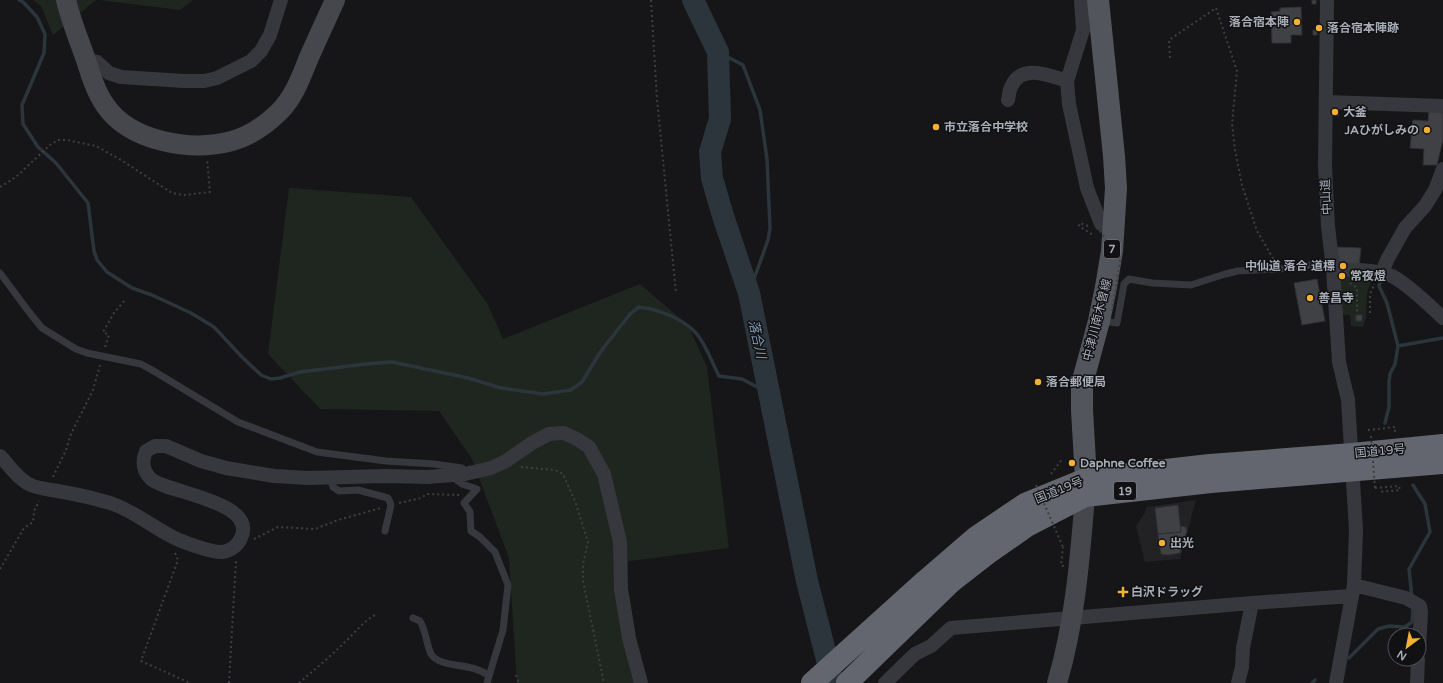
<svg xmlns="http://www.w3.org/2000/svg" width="1443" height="683" font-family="'Varela Round','Noto Sans JP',sans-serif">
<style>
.built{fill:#222225}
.green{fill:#1e261f}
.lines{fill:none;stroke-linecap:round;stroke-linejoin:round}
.stream{stroke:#2c353c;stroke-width:3.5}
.river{stroke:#2c353c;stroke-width:22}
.building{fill:#404145;stroke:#303034}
.path{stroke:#3d3f44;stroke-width:2;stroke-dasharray:2 3;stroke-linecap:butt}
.lane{stroke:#37383d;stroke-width:7}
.street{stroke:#37383d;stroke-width:14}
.secondary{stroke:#45474d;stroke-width:20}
.primary{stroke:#53555c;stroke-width:22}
.highway{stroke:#63666e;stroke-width:22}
.path-bridge{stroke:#3d3f44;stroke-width:2;stroke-dasharray:2 3;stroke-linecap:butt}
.poi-dot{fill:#f2b134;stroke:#111113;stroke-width:1.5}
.labels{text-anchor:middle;stroke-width:3;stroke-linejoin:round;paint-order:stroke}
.shield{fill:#111113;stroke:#7b7e86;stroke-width:1}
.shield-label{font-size:11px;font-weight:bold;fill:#a8adb8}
.poi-label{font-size:12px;font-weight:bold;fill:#a8adb8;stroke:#111113;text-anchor:start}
.street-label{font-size:12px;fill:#a8adb8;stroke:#111113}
.water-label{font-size:13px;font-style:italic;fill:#7f9bb3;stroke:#111113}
</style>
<rect width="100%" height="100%" fill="#161618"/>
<path class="built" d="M1196 500 1180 559 1145 562 1136 526 1145 513 1146 507Z"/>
<path class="green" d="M33 0H96L53 35 41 6Z
M99 0H193L180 10Z
M289 188 411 197 487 303 503 339 640 284 688 325 707 367 729 548 615 563 635 683H517L509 558 472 459 439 411 320 409 268 354Z
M1339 274 1372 277 1367 294 1366 318 1363 327 1351 326 1350 315H1341Z"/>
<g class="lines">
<path class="stream" d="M19 0 23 2 37 17 45 34 44 53 22 105 23 124 38 147 56 163 88 203 94 251 97 260 107 272 132 288 152 295 191 313 214 327 242 357 261 375 271 379 280 378 300 372 366 364 392 362 468 378 501 388 543 394 571 390 582 382 601 351 630 314 639 307C657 309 682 318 695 332 705 342 712 363 719 376L742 379 769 393
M718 52 743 65 760 110 767 159 770 228 768 240 749 293
M1381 279 1379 286 1387 303 1398 346 1395 364 1390 374 1389 382V407L1385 423
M1398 346 1443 338
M1412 598 1409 569 1430 532 1425 504 1413 485
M1349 658 1378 629 1389 626 1405 627 1412 622 1413 606
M1312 683 1315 680"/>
<path class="river" d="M693 0 718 52 720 119 710 152 712 178 723 216 749 293 807 581 833 683"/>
</g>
<path class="building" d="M1312 0H1316V4H1312Z
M1301 7 1302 35H1291V43H1272L1271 12 1280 11V8Z
M1313 30H1317V35H1313Z
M1332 109H1338L1339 116H1332Z
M1429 111 1443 113V139L1437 165H1423L1424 149 1410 148 1413 120 1428 121Z
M1336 247 1361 248 1359 266 1346 265 1337 260Z
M1317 279 1325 321 1302 325 1294 283Z
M1356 315H1362V321H1356Z
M1178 505 1181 532 1158 534 1155 508Z
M1181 526 1186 527 1187 531 1180 553 1168 555 1161 554 1158 534 1181 532Z"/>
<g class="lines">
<path class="path" d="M651 0 657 99 676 293
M1170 58 1169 40 1216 8 1237 71 1232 124 1235 150 1242 185 1257 231 1274 260
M0 187 16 177 50 145 58 140H67L96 146 121 160 172 193 184 195 210 192 207 159
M1088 226 1080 223 1079 226 1093 235
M1350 283 1357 288V312
M1370 313V294L1374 285
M105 347 109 335 103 332 114 313 124 301
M1368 430 1395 427V432H1394
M521 467 555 470 563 474 575 501 588 542 583 564V581L604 683
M1051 474 1063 458
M53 477 66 450 71 434 93 390 100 365
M1375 488 1399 486 1400 490 1379 492
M399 503 421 498 427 494 459 495
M254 539 278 527 315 529 338 520 381 508
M175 553 178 560 141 661 190 683
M1063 565V566L1061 565 1063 547
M0 569 24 528 33 522 34 511 39 501
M516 675 519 683
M229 683 236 560
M299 683C314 670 330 657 344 643 355 633 364 620 377 614"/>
<path class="lane" d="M0 273 29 312 42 328 76 349 87 353 141 364 152 370 238 422 317 452 386 461 434 464 462 468 464 472
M1101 321 1117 323 1124 284 1129 279 1152 283 1191 285 1225 274 1238 271 1279 269 1332 262
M451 476 462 484 477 489 464 503 470 512 471 531 480 537 495 552 508 585 503 630 487 683
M330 478 333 487 339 491 358 490 388 498 391 505 385 531
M413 618 420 621C426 631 426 643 431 654 439 667 466 664 478 670 482 671 486 674 489 676"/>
<path class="street" d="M1081 0 1083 30 1067 81 1069 104 1087 188 1101 224 1113 227
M1327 0 1325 166 1328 226 1333 269 1339 362 1348 400 1356 530 1354 585 1336 683
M86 60 97 62 109 73 121 77 184 81H204L217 78 251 61 261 51 270 35 281 0
M1008 100C1009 96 1009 91 1011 87 1021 63 1049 75 1067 81
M1327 102 1443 106
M1333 269C1350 270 1377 269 1392 276 1409 285 1429 305 1443 318
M1382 273 1387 260 1405 228 1425 206 1435 190 1443 169
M0 456C10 466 19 481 33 486 42 489 53 490 63 492 80 495 97 499 113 504 133 511 150 525 169 535 179 541 212 553 223 552 232 550 238 545 241 538 258 501 167 493 151 479 142 470 142 461 146 451L155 446H166L201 461 226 468 274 476 308 478 387 476 428 477 465 474 491 468 506 461 532 443 549 434 564 433 577 439 589 447 604 474 620 542 621 589 629 638 641 683
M1354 585 1406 598 1420 606 1421 612 1419 649
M885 683 915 654 931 646 951 628 1252 603
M1238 683 1242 667 1243 648 1252 603 1351 596
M1417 683 1418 659"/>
<path class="secondary" d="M66 0C71 21 79 40 86 60 91 76 96 92 105 105 130 142 191 152 232 141 250 136 267 124 280 111 295 96 302 74 310 55 318 37 327 18 335 0
M1057 683C1075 623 1080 558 1085 496"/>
<path class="primary" d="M1085 496 1086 479 1082 410V384L1099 321 1106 287 1112 251 1116 188 1114 156 1098 0"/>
<path class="highway" d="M812 683 925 581 976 537 1025 504 1086 479 1210 465 1352 454 1443 445
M847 683 951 582 987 554 1027 526 1085 496 1211 482 1443 463"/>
<path class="path-bridge" d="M1100 231 1120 261 1112 311
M1371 436 1375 488
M1036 485 1063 547"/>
</g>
<g class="poi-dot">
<circle cx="1297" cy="22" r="4"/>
<circle cx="1319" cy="28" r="4"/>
<circle cx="1335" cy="112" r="4"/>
<circle cx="936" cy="127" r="4"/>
<circle cx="1427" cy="130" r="4"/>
<circle cx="1343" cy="266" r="4"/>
<circle cx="1342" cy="276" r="4"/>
<circle cx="1310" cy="298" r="4"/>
<circle cx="1038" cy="382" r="4"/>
<circle cx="1072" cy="463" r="4"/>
<circle cx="1162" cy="543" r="4"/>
<path d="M1121 586h4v4h4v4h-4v4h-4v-4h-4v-4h4z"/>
</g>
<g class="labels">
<g class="shield">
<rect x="1104" y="240" width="16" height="18" rx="3"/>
<rect x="1114" y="482" width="22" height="18" rx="3"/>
</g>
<g class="shield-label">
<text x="1112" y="253">7</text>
<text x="1125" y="495">19</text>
</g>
<g class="poi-label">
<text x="1289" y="26" text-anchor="end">落合宿本陣</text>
<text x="1327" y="32">落合宿本陣跡</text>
<text x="1343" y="116">大釜</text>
<text x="944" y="131">市立落合中学校</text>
<text x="1419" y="134" text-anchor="end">JAひがしみの</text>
<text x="1335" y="270" text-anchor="end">中仙道 落合 道標</text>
<text x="1350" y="280">常夜燈</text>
<text x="1318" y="302">善昌寺</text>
<text x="1046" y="386">落合郵便局</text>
<text x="1080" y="467">Daphne Coffee</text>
<text x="1170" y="547">出光</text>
<text x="1131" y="596">白沢ドラッグ</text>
</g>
<g class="street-label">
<text transform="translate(1326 197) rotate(-93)" y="4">中山道</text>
<text transform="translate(1097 320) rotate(-76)" y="4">中津川南木曽線</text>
<text transform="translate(1380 451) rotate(-5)" y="4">国道19号</text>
<text transform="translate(1059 490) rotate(-22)" y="4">国道19号</text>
</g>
<g class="water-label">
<text transform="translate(758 339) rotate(78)" y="5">落合川</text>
</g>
</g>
<g transform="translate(1407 647) rotate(212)"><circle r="19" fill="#111113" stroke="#4d4f55"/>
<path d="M0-3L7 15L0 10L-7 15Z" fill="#f2b134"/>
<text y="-6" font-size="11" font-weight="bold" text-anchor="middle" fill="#a8adb8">N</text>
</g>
</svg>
